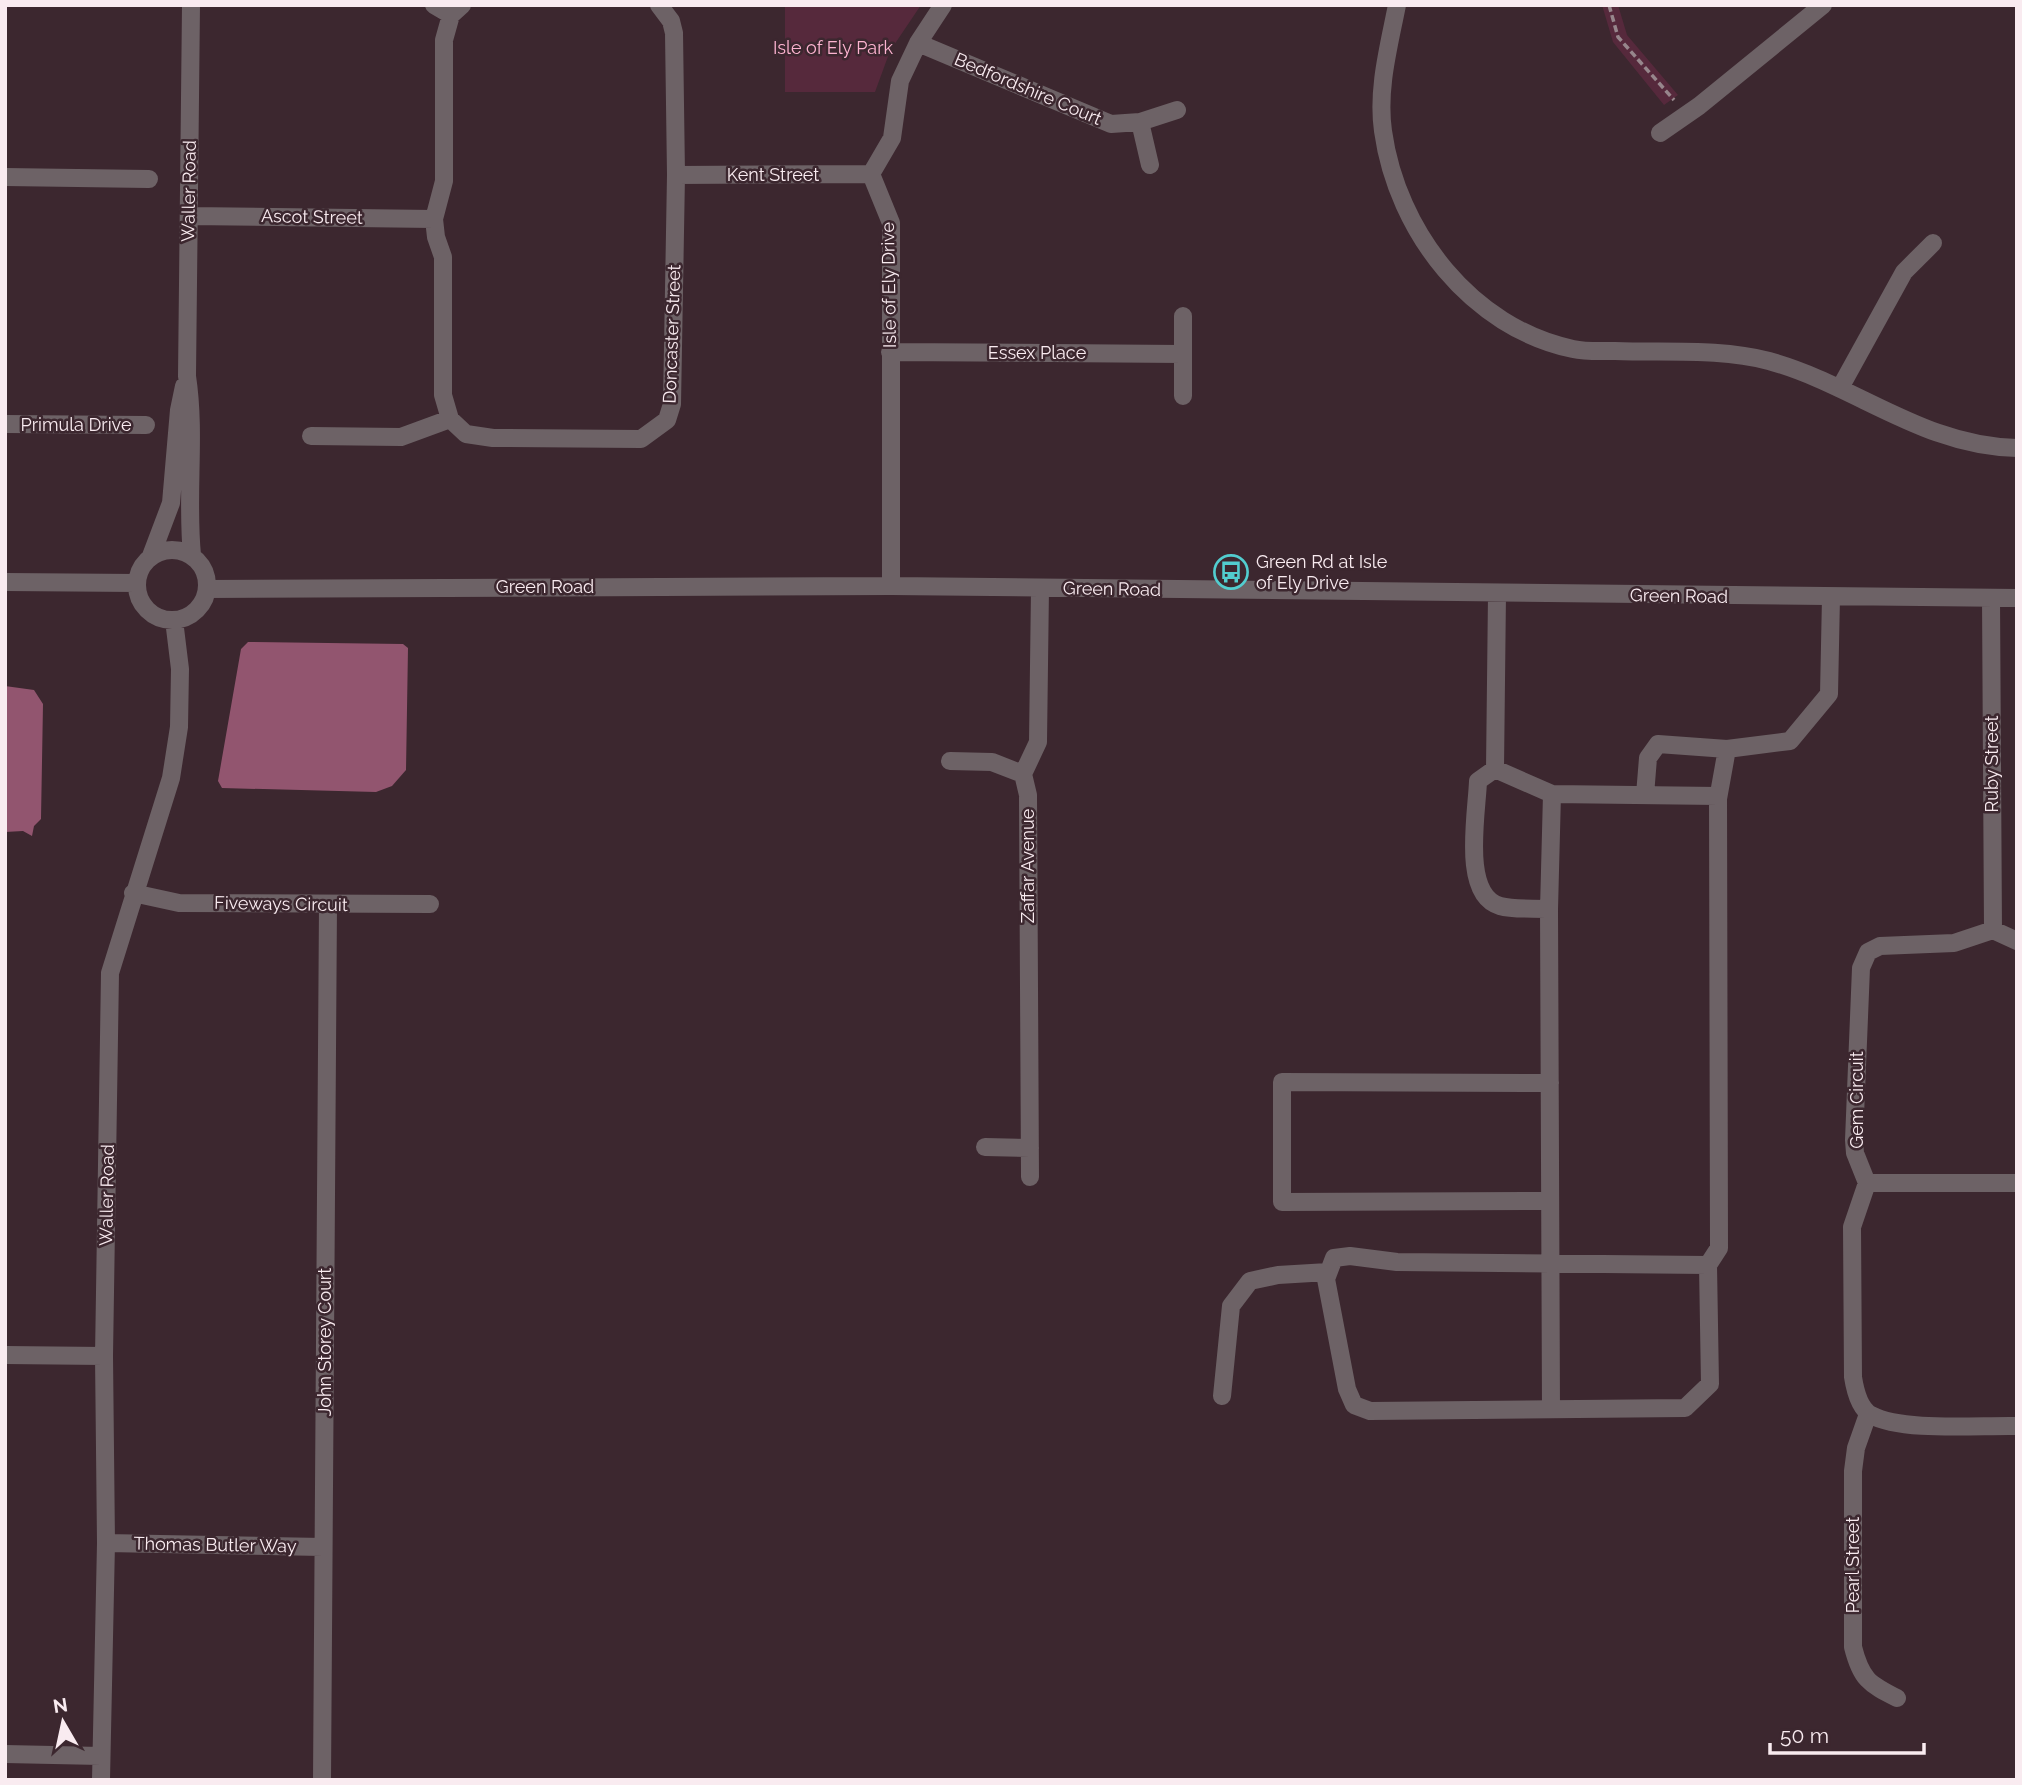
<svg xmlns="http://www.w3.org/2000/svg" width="2022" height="1785" font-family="Raleway,sans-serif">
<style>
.green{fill:#56293c}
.water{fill:#92556f}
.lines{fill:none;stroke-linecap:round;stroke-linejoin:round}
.path{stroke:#97868c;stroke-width:3.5;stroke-dasharray:7 3.5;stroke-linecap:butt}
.minor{stroke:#6d6266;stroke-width:18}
.labels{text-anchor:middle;stroke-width:5;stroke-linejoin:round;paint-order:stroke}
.park-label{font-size:18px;fill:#fdb3d0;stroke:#3c272f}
.street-label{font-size:18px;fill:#f9ebf0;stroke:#3c272f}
.poi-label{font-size:18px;fill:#f9ebf0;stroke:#3c272f;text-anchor:start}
</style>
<rect width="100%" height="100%" fill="#3c272f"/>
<path class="green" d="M785 5H921L890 51 875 92H785Z
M1602 5H1618L1627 35 1678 95 1664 105 1613 42Z"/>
<path class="water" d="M248 642 403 644 408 648 406 770 392 786 376 792 222 788 218 781 241 649Z
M5 686 34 690 43 704 41 819 34 826 32 836 23 831 5 832Z"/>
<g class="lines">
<path class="path" d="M1609 5 1618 37 1674 100"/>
<path class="minor" d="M191 5 187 376C196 435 186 495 192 555
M434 5 451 15 462 5
M1397 5C1389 46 1377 89 1383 131 1397 232 1472 328 1573 349 1586 352 1602 351 1615 351 1665 353 1720 348 1769 361 1856 385 1922 446 2017 448
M918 43 1111 124 1140 122
M1660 133 1699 106 1823 5
M1150 165 1140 122 1177 110
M676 175 871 174
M5 177 149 179
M189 216 434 219
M890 352 1183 354
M1840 388 1904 272 1933 243
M1183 396V316
M450 419 443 395V257L436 237 434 219 444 181V40L451 15
M5 424 146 425
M311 436 401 437 450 419 466 434 493 438 641 439 667 420 672 404 676 175 674 33 671 21 659 5
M137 585a35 35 0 1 1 70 0a35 35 0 1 1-70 0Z
M151 556 171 503 179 410 184 386
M5 582 137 583
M891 586V223L871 174 892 138 900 81 918 43 943 5
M207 589 891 586 2017 598
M1991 598 1993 930
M950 761 992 762 1023 774
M1495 769 1497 594
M1645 795 1648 758 1658 744 1727 749 1790 741 1829 694 1831 597
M1718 799 1727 749
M133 893 179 903 430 904
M1549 909C1534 908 1514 910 1500 906 1461 895 1477 813 1478 781L1495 769 1552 794 1718 796 1719 1248 1708 1265 1710 1384 1685 1408 1370 1411 1354 1405 1347 1389 1326 1279 1334 1258 1350 1256 1397 1262 1708 1265
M2017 941 1993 930 1954 943 1880 946 1868 952 1861 968 1854 1140 1855 1153 1867 1183 1852 1227 1853 1377C1855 1390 1859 1408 1871 1415 1902 1432 1979 1425 2017 1426
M1550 1083 1282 1082V1202L1550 1201
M985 1147 1030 1148
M1030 1177 1028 795 1023 774 1038 742 1040 588
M1867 1183H2017
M5 1355 104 1356
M1222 1396 1231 1306 1250 1281 1278 1275 1328 1272
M1551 1409 1549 909 1552 794
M1868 1414 1856 1448 1853 1471V1647C1861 1679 1869 1684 1897 1698
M106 1543 323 1547
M5 1754 101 1756
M101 1780 106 1543 104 1356 110 973 171 778 179 727 180 669 174 620
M322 1780 328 904"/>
</g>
<defs>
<g id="bus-ring" transform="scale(1.75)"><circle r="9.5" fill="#3c272f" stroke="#52cdcf" stroke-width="1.5"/><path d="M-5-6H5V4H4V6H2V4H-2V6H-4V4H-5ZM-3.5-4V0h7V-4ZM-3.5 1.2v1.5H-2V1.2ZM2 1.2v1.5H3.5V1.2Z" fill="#52cdcf"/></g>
</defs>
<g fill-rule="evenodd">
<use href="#bus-ring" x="1231" y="572"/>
</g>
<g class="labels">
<g class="park-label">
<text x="833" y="54">Isle of Ely Park</text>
</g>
<g class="street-label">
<text transform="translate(1028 89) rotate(23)" y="6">Bedfordshire Court</text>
<text x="773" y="181">Kent Street</text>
<text transform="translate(189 191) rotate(-89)" y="6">Waller Road</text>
<text transform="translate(312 217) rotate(1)" y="6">Ascot Street</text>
<text transform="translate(889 285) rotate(-91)" y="6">Isle of Ely Drive</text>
<text transform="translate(672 334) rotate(-88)" y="6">Doncaster Street</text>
<text x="1037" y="359">Essex Place</text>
<text x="76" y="431">Primula Drive</text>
<text x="545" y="593">Green Road</text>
<text transform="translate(1112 589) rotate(1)" y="6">Green Road</text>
<text transform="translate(1679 596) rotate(1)" y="6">Green Road</text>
<text transform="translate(1992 764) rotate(-90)" y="6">Ruby Street</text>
<text transform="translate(1028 866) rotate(-90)" y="6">Zaffar Avenue</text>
<text transform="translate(281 904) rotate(1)" y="6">Fiveways Circuit</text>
<text transform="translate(1857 1100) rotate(-90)" y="6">Gem Circuit</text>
<text transform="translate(107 1195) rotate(-89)" y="6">Waller Road</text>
<text transform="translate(325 1342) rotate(-90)" y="6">John Storey Court</text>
<text transform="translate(215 1545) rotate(1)" y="6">Thomas Butler Way</text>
<text transform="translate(1853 1565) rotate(-90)" y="6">Pearl Street</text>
</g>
<g class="poi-label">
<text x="1256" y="568">Green Rd at Isle<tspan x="1256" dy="21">of Ely Drive</tspan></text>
</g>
</g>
<rect width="2022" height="1785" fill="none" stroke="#f9ebf0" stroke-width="14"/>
<g transform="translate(63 1722) rotate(351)" stroke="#3c272f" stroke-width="5" paint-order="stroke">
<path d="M0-5L12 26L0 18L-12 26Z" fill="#f9ebf0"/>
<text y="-10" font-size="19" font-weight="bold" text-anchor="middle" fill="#f9ebf0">N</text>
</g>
<path d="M1770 1743v10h154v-10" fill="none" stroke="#f9ebf0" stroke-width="3.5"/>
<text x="1780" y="1743" font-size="21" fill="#f9ebf0" stroke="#3c272f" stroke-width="5" paint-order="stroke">50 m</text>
</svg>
